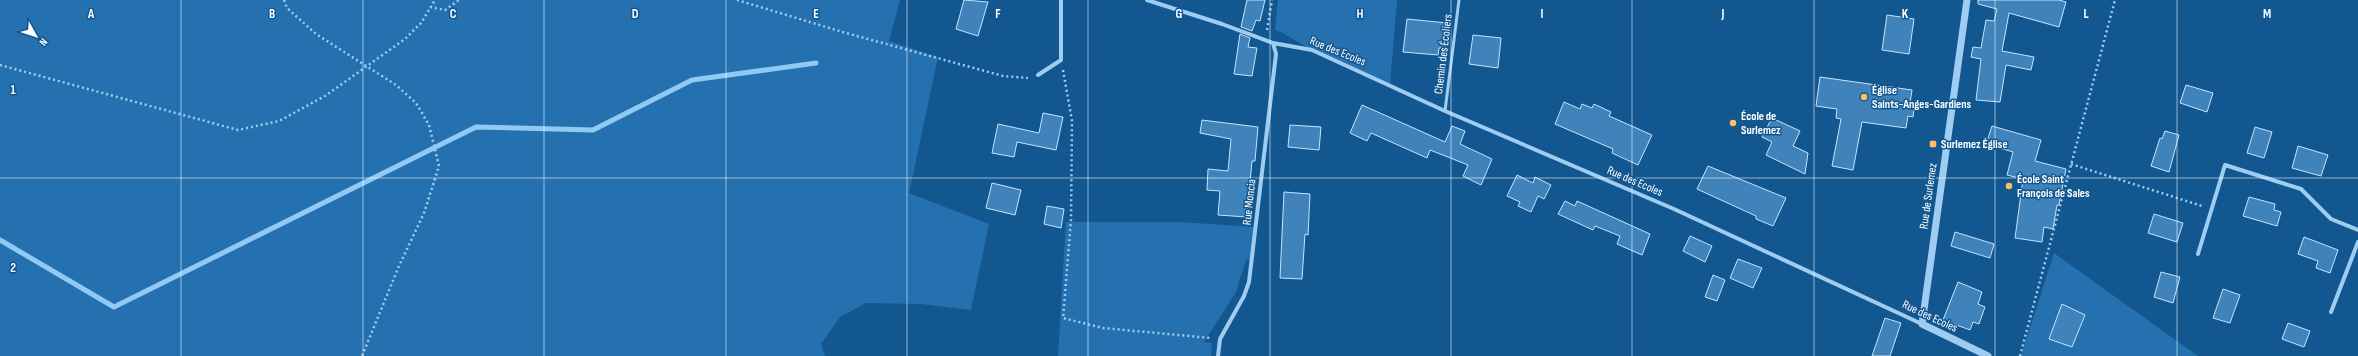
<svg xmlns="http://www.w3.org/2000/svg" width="2358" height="356" font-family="'Sofia Sans Condensed',sans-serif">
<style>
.green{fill:#2571af}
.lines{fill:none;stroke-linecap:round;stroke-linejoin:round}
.stream{stroke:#90c9f4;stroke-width:5}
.building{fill:#4083ba;stroke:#c6e4fc}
.path{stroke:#9fcdf1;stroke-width:2.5;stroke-dasharray:2 3;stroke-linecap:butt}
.service{stroke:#9fcdf1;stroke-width:3}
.minor{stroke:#9fcdf1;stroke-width:4}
.tertiary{stroke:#9fcdf1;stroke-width:7}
.grid{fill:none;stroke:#fff;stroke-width:1;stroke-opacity:0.55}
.poi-dot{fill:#ffc05f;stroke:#135790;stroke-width:1.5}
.labels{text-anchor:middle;stroke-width:3;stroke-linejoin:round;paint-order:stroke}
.street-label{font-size:12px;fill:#fff;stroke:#135790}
.poi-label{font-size:12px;font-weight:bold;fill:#fff;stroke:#135790;text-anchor:start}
.grid-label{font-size:13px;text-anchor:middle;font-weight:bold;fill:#fff;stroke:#135790;stroke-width:3;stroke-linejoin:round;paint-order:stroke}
</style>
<rect width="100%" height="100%" fill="#135790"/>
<path class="green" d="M0 0H900L889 41 938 57 909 193 989 224 971 310 921 304 866 303 840 317 821 344 825 356H0Z
M1278 0H1397L1390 85 1312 50 1281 32 1275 30Z
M1066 222H1180L1256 227 1253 259 1246 260 1236 292 1204 342 1212 343 1211 356H1058Z
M2054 253 2198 356H2021Z"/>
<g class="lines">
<path class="stream" d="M0 240 114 307 476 127 593 130 692 80 816 63"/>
</g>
<path class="building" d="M964 0 988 2 978 36 956 29Z
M1247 0H1265L1260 21 1256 20 1252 31 1241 27Z
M1978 0H2059L2066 2 2059 27 2009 13 2002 51 2034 57 2031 70 2006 65 2000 102 1976 100 1981 59 1971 57 1973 47 1981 48 1986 20 1994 21 1997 9 1978 4Z
M1887 15 1914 19 1909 54 1882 50Z
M1407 19 1447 23 1445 48H1439L1438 55 1403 52Z
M1240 34 1250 38 1248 47 1257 48 1252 76 1234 74Z
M1473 35 1501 38 1498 68 1469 64Z
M1820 77 1912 90 1910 103 1915 104 1913 117 1908 116 1906 128 1862 122 1853 170 1832 166 1841 119 1836 118 1837 109 1816 106Z
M2186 85 2213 93 2207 112 2180 103Z
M1564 102 1580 109 1582 104 1592 108 1594 104 1611 112 1609 116 1652 135 1638 165 1612 153 1613 149 1555 124Z
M1362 105 1445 142 1452 126 1465 131 1460 144 1492 159 1481 185 1463 176 1468 165 1430 150 1427 158 1371 133 1367 141 1350 133Z
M1043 113 1063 117 1056 150 1017 142 1014 157 992 153 998 124 1039 133Z
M1772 118 1800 131 1793 146 1808 153 1805 174 1766 155 1772 142 1762 137Z
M1202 120 1258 127 1255 161H1252L1247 217 1218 215 1220 191 1207 190 1208 169 1228 171 1231 139 1200 133Z
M1290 125 1321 127 1319 150 1288 147Z
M1992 126 2041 140 2035 161 2066 169 2059 205H2057L2053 229 2044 227 2042 242 2015 238 2023 179 2007 175 2013 152 1986 144Z
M2255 127 2272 132 2264 158 2247 153Z
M2165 131 2179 135 2169 172 2151 166 2160 138 2162 139Z
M2298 146 2328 155 2321 176 2292 168Z
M1708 166 1786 198 1773 226 1756 219V216L1697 189Z
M1517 175 1533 183 1535 177 1551 185 1544 199 1538 196 1531 212 1518 206 1520 202 1507 196Z
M992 183 1021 190 1015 215 986 208Z
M1284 192 1310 194 1308 235 1305 234 1302 279 1280 278Z
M2249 197 2275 204 2274 210 2281 212 2277 226 2243 216Z
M1565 201 1575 206 1577 201 1650 234 1642 255 1617 244 1620 236 1595 226 1593 230 1558 214Z
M1047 206 1064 209 1061 228 1044 224Z
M2154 214 2183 223 2177 242 2148 233Z
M1955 232 1994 244 1990 258 1951 246Z
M1690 236 1712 246 1705 262 1683 251Z
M2304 237 2338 250 2330 273 2316 268 2318 261 2298 254Z
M1738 259 1762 268 1753 288 1730 278Z
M2161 272 2180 277 2173 303 2154 297Z
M1713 275 1725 280 1717 301 1705 297Z
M1958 282 1982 292 1978 304 1985 307 1979 324 1973 322 1970 330 1943 320Z
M2223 289 2240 295 2230 323 2213 318Z
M2062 304 2085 315 2072 347 2049 339Z
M1885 318 1901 323 1890 356H1872Z
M2288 323 2310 331 2304 347 2282 339Z"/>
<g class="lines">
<path class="path" d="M284 0 287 8 316 34 396 85 416 103 429 125 439 166 424 213 399 266 362 356
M737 0 846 33 1003 76 1028 78
M430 7 445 10 459 0
M1267 30 1272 0
M0 65 238 130 279 121 325 96 405 39 421 23 435 0
M1063 70 1072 121 1071 220 1063 318 1103 328 1211 338
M2071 164 2202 206
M2020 356 2115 0"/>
<path class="service" d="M1445 111 1459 0"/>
<path class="minor" d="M1147 0 1222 24 1273 43 1312 50 1445 111 1674 209 1922 324
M1038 75 1061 60V0
M2198 254 2225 165 2301 189 2331 219 2358 230
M2331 312 2358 242
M1218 356 1220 339 1244 296 1249 282 1276 54 1273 43"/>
<path class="tertiary" d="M1967 0 1922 324 1988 356"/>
</g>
<path class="grid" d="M181 0V356M363 0V356M544 0V356M726 0V356M907 0V356M1088 0V356M1270 0V356M1451 0V356M1632 0V356M1814 0V356M1995 0V356M2177 0V356M0 178H2358"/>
<g class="poi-dot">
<circle cx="1864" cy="97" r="4"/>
<circle cx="1733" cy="123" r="4"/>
<rect x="1929" y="140" width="8" height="8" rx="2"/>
<circle cx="2009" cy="186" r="4"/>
</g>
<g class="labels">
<g class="street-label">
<text transform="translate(1338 51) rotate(22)" y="4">Rue des Ecoles</text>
<text transform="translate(1443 54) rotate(-83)" y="4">Chemin des Écoliers</text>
<text transform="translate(1635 181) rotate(23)" y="4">Rue des Ecoles</text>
<text transform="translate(1928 196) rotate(-82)" y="4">Rue de Surlemez</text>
<text transform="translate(1249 202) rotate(-84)" y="4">Rue Moncia</text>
<text transform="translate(1930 316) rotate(25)" y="4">Rue des Ecoles</text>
</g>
<g class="poi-label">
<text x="1872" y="94">Église<tspan x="1872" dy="14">Saints-Anges-Gardiens</tspan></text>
<text x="1741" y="120">École de<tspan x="1741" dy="14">Surlemez</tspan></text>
<text x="1941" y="148">Surlemez Église</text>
<text x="2017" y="183">École Saint<tspan x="2017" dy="14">François de Sales</tspan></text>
</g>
</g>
<g class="grid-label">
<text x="91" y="18">A</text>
<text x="272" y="18">B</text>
<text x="453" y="18">C</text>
<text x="635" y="18">D</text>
<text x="816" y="18">E</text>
<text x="998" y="18">F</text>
<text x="1179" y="18">G</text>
<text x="1360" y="18">H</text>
<text x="1542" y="18">I</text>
<text x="1723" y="18">J</text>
<text x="1905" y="18">K</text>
<text x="2086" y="18">L</text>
<text x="2267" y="18">M</text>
<text x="13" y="94">1</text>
<text x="13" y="272">2</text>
</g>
<g transform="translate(36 36) rotate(129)" stroke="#135790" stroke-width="3" paint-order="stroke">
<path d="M0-3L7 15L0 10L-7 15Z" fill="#ffffff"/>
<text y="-6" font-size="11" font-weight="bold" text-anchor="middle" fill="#ffffff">N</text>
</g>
</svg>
